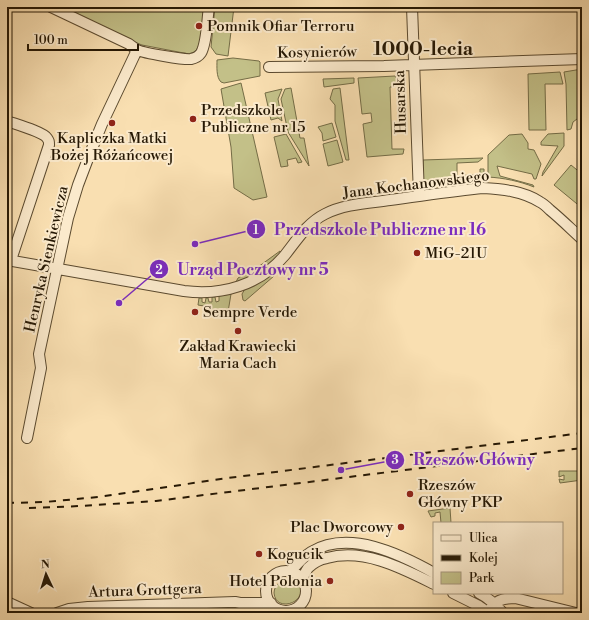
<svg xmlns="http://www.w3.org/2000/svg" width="589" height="620" font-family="'Libre Bodoni',serif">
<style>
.green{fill:#c3c088;stroke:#746c46}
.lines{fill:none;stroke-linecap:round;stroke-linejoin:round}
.minor-casing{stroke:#5b4a2f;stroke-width:12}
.minor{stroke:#fbeacc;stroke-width:10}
.rail{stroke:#261804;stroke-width:2;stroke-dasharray:7 7;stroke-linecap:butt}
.poi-dot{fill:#8f2418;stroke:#fbeacc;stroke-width:1.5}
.labels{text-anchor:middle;stroke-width:4;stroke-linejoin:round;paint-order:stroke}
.poi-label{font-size:15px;fill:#261804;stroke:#fbeacc;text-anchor:start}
.street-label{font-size:15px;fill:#261804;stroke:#fbeacc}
.district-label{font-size:19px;font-weight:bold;fill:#261804;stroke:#fbeacc}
.leader{fill:none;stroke:#7b2cbf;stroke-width:1.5}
.callout-dot{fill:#7b2cbf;stroke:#fbeacc;stroke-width:1.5}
.mark-label{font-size:12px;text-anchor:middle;font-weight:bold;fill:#fff}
.callout-label{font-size:16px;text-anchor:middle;font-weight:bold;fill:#7b2cbf;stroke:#fbeacc;stroke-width:4;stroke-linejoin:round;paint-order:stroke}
</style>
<rect width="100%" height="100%" fill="#f9dfb1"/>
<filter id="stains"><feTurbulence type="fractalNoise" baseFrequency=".005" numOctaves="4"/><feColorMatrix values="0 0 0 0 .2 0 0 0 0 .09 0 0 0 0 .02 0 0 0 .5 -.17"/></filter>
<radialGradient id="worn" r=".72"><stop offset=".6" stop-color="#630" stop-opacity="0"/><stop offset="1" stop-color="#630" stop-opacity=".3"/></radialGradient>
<path class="green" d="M64 7H204C203 17 202 42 197 49 195 52 192 53 189 54L142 45 132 41Z
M215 7H234L228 56 216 54 211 47Z
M233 58 259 61 260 62V76L224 83 221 82C216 77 217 67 217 60Z
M582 69V119H577L573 122 571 129 567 130 566 84 564 72Z
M560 72 563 84H545L546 130H529L528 74Z
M395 76 401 86 390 87 392 149H404L403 154 367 157 363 124 372 122 371 113 362 114 358 78Z
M354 78V83L324 87 323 79Z
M241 83 267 197 253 200 234 188 231 147 221 89Z
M291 88 300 138H304L309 166 288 132 281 99 285 89Z
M340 88 349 160H346L335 121V105L330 99 333 89Z
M282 89 278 99 282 121 278 118 271 120 265 93Z
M332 123 336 137 323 141 322 133 318 127Z
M564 133V146L542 176 543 172 558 146 541 145V142L548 134Z
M286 134 302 162 298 163 296 158 287 160 288 166 281 167 274 137Z
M522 134 528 143V149L534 150 541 164 536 179H534L532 174 497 166 500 176 533 185 534 187C519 181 504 178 488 177V155L509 135Z
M337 140 343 162 328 166 323 144Z
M483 158 478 162 457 163V176L480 174V169H484V176L423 185V160Z
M571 165 582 174V208L554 185Z
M280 251 281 253 277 258 253 276 236 282 238 278 258 267Z
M271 273 274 276 245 301 243 300 242 294 245 289Z
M231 294 228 312C227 315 225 316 222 315L204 306 198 305 199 298H202V302L205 303 206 298H208L209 302H212V297H215L216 302 219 301V296Z
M559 471H581L582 480 560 483 559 479 564 480V475L559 477Z
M450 508 451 523H441L440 512 435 513V516L431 517 428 511Z
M295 579C316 599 276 616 274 593 274 589 276 585 279 583 284 580 290 581 295 579Z"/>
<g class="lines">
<g class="minor-casing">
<path id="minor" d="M51 7 129 44C132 46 134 48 137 50 144 53 184 60 191 59 196 58 199 56 201 53 207 43 207 19 209 7
M412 7 419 196
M269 67 384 66 582 59
M7 121C15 124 43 132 47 138 49 141 49 141 49 145L11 260
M7 260 184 291C222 296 260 285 285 255 297 240 307 223 325 214 344 204 369 203 390 200 421 196 452 191 483 188 502 189 523 191 540 202 544 204 547 207 550 210 561 219 571 229 582 239
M27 438 41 368 39 354 68 218 78 185 89 156 102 124 137 50
M266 591a20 20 0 1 1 40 0a20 20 0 1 1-40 0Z
M291 571C297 564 303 557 311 552 349 529 400 554 434 573
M302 579C304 575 306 571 308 568 313 563 321 559 327 558 364 548 402 568 434 584
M453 593 479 606 489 613
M479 593C489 598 496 605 503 613
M7 602 31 613
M57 613 69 609 88 607 235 602 240 603H271
M487 613C496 601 500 598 515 598L576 613"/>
</g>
<use href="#minor" class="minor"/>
<path class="rail" d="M7 503 45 502 98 497 228 478 582 433
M29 508 81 506 156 501 582 448"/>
</g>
<g class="poi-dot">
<circle cx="199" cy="26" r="4"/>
<circle cx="193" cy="119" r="4"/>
<circle cx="112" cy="123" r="4"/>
<circle cx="417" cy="253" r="4"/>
<circle cx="195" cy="312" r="4"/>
<circle cx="238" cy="331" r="4"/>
<circle cx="410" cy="494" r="4"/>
<circle cx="401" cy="527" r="4"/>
<circle cx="259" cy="554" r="4"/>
<circle cx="330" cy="581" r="4"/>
</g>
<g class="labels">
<g class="poi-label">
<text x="207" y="31">Pomnik Ofiar Terroru</text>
<text x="201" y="115">Przedszkole<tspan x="201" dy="17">Publiczne nr 15</tspan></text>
<text x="112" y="143" text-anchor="middle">Kapliczka Matki<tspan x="112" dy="17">Bożej Różańcowej</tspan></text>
<text x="425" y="258">MiG-21U</text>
<text x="203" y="317">Sempre Verde</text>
<text x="238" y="351" text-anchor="middle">Zakład Krawiecki<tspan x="238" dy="17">Maria Cach</tspan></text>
<text x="418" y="490">Rzeszów<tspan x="418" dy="17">Główny PKP</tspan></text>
<text x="393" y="532" text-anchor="end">Plac Dworcowy</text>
<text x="267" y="559">Kogucik</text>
<text x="322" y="586" text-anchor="end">Hotel Polonia</text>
</g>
<g class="street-label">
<text transform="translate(317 52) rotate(-1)" y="5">Kosynierów</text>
<text transform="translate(400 102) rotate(-92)" y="5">Husarska</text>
<text transform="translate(416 184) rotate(-7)" y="5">Jana Kochanowskiego</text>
<text transform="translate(46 259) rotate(-77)" y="5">Henryka Sienkiewicza</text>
<text transform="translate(145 590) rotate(-2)" y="5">Artura Grottgera</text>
</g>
<g class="district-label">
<text x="423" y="55">1000-lecia</text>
</g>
</g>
<path class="leader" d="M195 244L256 229M119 303L159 269M341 470L395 460"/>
<g class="callout-dot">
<circle cx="195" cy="244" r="4"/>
<circle cx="119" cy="303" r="4"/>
<circle cx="341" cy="470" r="4"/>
<circle cx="256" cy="229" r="10"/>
<circle cx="159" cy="269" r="10"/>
<circle cx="395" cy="460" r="10"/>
</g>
<g class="mark-label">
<text x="256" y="234">1</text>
<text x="159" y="274">2</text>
<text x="395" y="464">3</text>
</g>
<g class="callout-label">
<text x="380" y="235">Przedszkole Publiczne nr 16</text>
<text x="253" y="275">Urząd Pocztowy nr 5</text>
<text x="474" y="465">Rzeszów Główny</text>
</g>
<rect width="589" height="620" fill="none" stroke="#f9dfb1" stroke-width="24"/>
<rect x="8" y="8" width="573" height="604" fill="none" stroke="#261804" stroke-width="2"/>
<rect x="12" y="12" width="565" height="596" fill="none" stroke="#261804"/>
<rect x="433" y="522" width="130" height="72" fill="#fbeacc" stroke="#a6967c"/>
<rect x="441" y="535" width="20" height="6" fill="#fbeacc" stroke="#a6967c"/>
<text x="469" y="542" font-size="12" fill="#261804">Ulica</text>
<rect x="441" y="555" width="20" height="6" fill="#261804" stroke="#a6967c"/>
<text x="469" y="562" font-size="12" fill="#261804">Kolej</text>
<rect x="441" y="572" width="20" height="12" fill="#c3c088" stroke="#a6967c"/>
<text x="469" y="582" font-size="12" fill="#261804">Park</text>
<g transform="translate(46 574) rotate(356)" stroke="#fbeacc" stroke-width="3" paint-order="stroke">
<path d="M0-3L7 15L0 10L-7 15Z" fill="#261804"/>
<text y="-6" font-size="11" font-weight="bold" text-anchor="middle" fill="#261804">N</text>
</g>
<path d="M28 44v6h110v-6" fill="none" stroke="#261804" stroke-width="2"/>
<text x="34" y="44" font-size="12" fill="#261804" stroke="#fbeacc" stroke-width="3" paint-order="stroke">100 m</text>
<rect width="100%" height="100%" filter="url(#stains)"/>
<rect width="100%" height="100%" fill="url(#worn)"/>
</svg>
